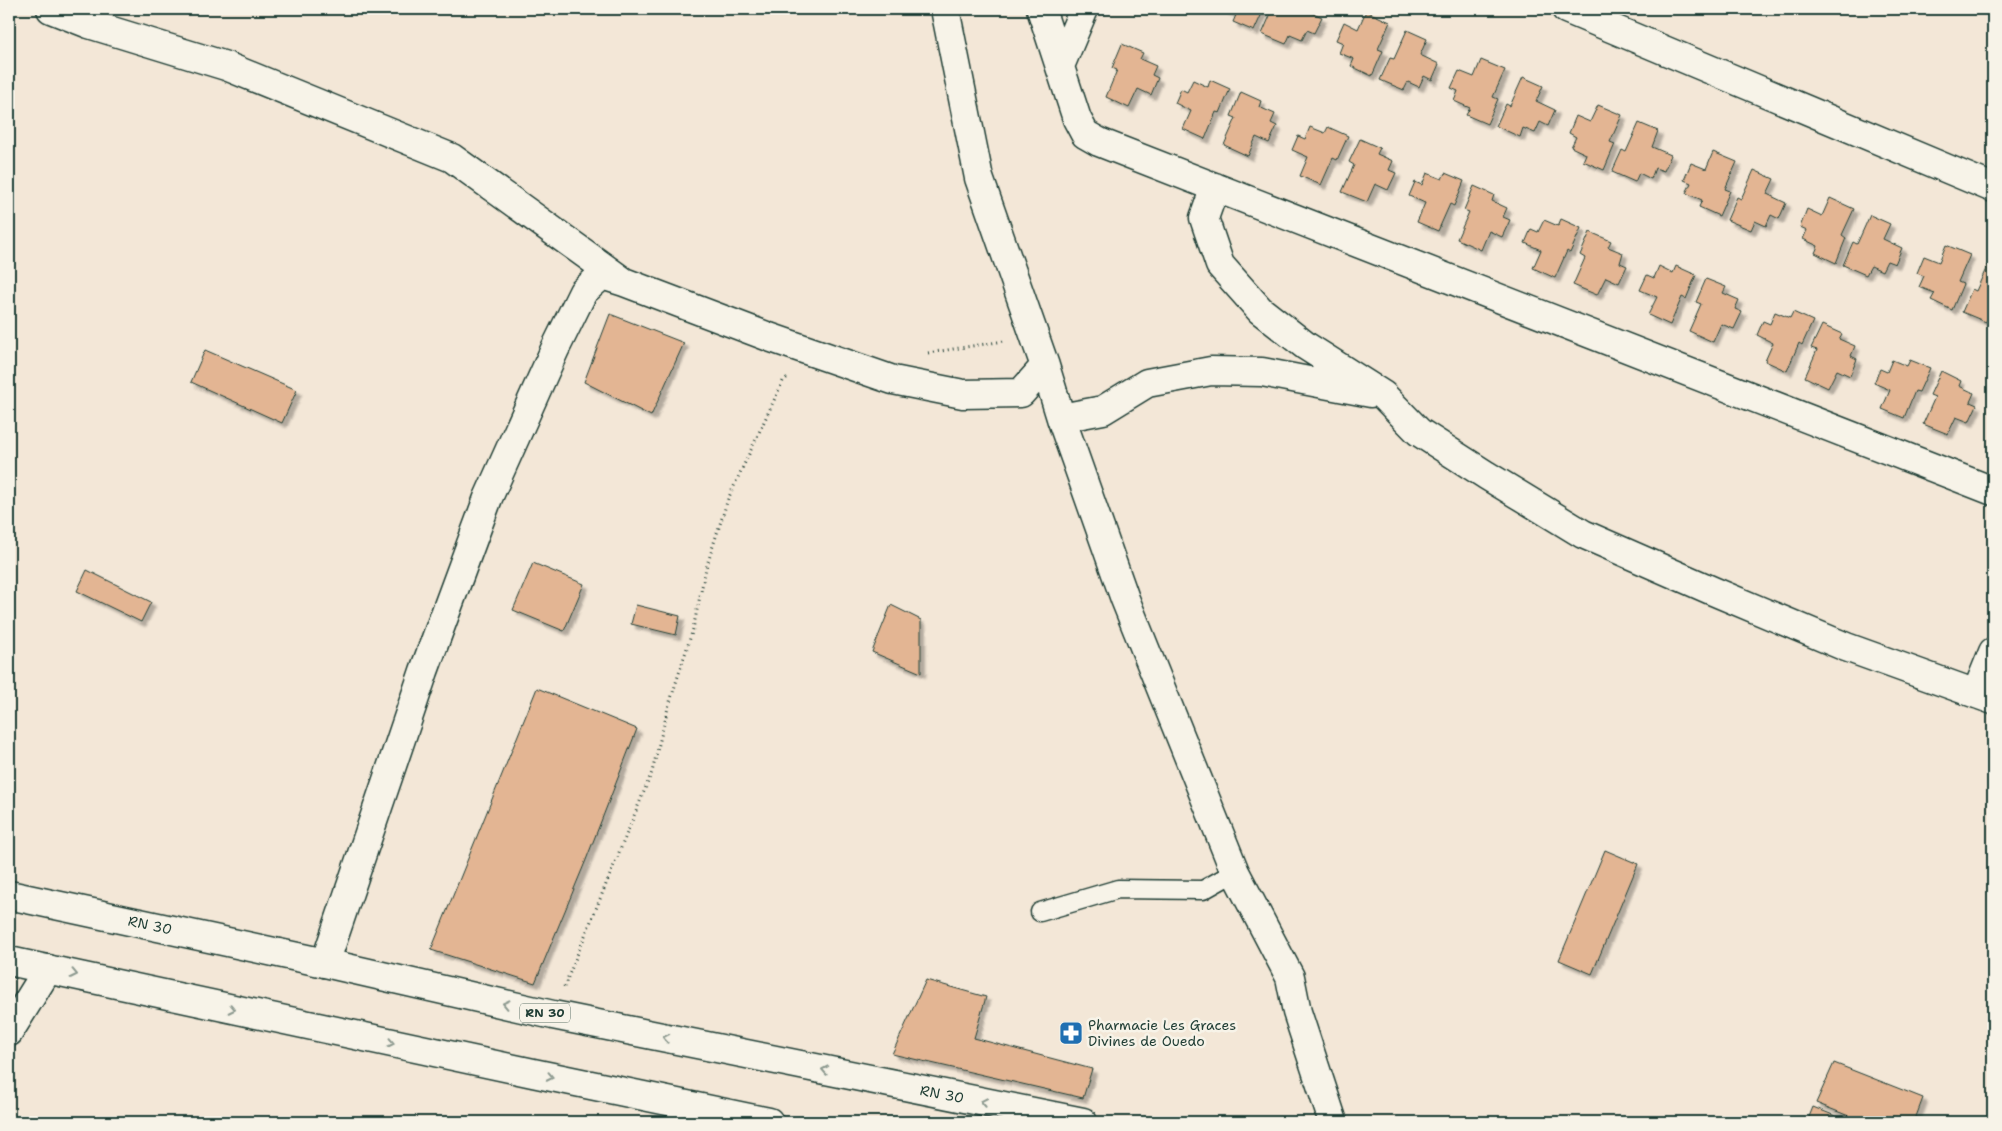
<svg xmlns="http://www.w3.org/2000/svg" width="2002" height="1131" font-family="'Shantell Sans',sans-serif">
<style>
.building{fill:#e3b593;stroke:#1f3d34;filter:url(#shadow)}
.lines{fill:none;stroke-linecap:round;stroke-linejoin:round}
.lane-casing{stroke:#1f3d34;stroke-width:21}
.street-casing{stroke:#1f3d34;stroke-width:31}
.primary-casing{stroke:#1f3d34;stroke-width:31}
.path{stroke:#1f3d34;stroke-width:3;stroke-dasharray:1 4;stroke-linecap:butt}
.lane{stroke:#f7f3e8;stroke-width:18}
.street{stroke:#f7f3e8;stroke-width:28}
.primary{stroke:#f7f3e8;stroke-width:28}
.oneway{stroke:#8b988e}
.labels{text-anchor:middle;stroke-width:5;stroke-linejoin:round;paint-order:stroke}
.shield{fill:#f7f3e8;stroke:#60746a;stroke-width:1}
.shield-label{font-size:12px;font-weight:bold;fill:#1f3d34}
.street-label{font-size:14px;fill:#1f3d34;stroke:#f7f3e8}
.poi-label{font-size:14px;fill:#1f3d34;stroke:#f7f3e8;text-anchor:start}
</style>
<defs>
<filter id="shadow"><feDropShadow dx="4.5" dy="4.5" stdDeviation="1" flood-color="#0004"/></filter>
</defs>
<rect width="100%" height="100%" fill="#f3e7d7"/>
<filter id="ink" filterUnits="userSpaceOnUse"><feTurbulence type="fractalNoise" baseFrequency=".02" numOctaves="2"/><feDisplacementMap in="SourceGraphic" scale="10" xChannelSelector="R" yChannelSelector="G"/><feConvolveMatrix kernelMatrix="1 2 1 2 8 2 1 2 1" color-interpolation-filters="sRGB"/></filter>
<g filter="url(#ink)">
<path class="building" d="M1223 9H1264L1254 31 1233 22 1236 15Z
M1278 9H1304L1322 17 1314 33 1307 30 1302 40 1290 35 1286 44 1262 34 1272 11 1277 13Z
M1366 11 1390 22 1378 49 1383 51 1372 76 1351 66 1354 59 1339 53 1343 43 1336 40 1344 22 1358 29Z
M1407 30 1427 39 1420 55 1439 64 1432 80 1424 76 1419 87 1408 82 1404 90 1380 80 1390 58 1394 59Z
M1122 44 1143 53 1140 59 1156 66 1152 75 1158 78 1151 95 1138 89 1129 108 1106 97 1117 70 1112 68Z
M1481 60 1505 70 1493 97 1498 99 1487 124 1466 115 1470 108 1454 101 1458 91 1451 88 1459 71 1474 77Z
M1523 77 1543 86 1536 101 1555 110 1548 126 1540 122 1535 133 1523 128 1520 137 1496 126 1506 104 1510 106Z
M1193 80 1208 87 1210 80 1230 89 1220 113 1216 112 1205 139 1183 129 1191 111 1175 103 1181 89 1187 92Z
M1241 92 1261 101 1259 107 1275 114 1271 123 1277 126 1269 143 1256 137 1248 156 1224 145 1236 118 1231 116Z
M1598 105 1622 115 1610 142 1615 144 1604 170 1583 161 1586 154 1571 147 1576 137 1569 133 1576 116 1590 122Z
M1639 123 1658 131 1652 147 1671 155 1664 171 1655 168 1651 179 1639 173 1635 182 1612 172 1622 150 1626 152Z
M1310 127 1325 133 1328 127 1348 136 1337 160 1333 158 1321 185 1300 176 1308 157 1292 150 1298 136 1305 139Z
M1360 139 1380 148 1377 154 1393 161 1389 170 1396 173 1388 190 1375 184 1367 202 1342 192 1354 165 1349 162Z
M1713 152 1737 162 1725 189 1730 191 1719 216 1699 207 1702 200 1686 193 1691 183 1684 180 1691 163 1706 169Z
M1754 170 1774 179 1767 194 1786 203 1779 219 1771 215 1766 226 1755 221 1751 230 1727 220 1737 197 1741 199Z
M1427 173 1442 179 1445 173 1464 181 1454 206 1450 204 1438 231 1417 222 1425 203 1409 196 1415 182 1422 185Z
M1474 186 1494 195 1492 201 1507 208 1503 217 1510 220 1502 237 1489 231 1481 250 1457 239 1469 212 1464 210Z
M1830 198 1854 209 1842 235 1846 238 1836 263 1815 253 1818 246 1803 239 1807 230 1800 227 1807 209 1822 216Z
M1870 215 1890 224 1883 239 1902 248 1895 264 1887 261 1882 271 1871 266 1866 275 1843 265 1853 242 1857 244Z
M1561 219 1581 228 1570 253 1567 251 1555 278 1533 268 1541 250 1525 243 1531 229 1538 232 1544 220 1558 226Z
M1590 232 1611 241 1608 247 1623 253 1620 263 1627 266 1619 283 1606 277 1597 295 1573 285 1585 258 1580 255Z
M1946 245 1970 255 1958 282 1963 284 1952 310 1931 300 1935 293 1919 287 1924 276 1917 273 1924 256 1939 262Z
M1989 262 1993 264V315L1990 313 1986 322 1962 312 1972 289 1976 291Z
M1659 266 1673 273 1676 266 1696 275 1686 299 1682 297 1670 325 1648 315 1657 297 1640 290 1647 275 1654 278Z
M1706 279 1726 287 1723 293 1739 300 1735 309 1742 312 1734 329 1721 324 1713 342 1689 331 1701 304 1696 302Z
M1775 312 1790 318 1793 312 1813 321 1802 345 1799 343 1787 371 1765 361 1773 343 1757 335 1763 321 1770 324Z
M610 314 684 343 651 416 584 382Z
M1822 325 1842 334 1839 339 1855 346 1851 356 1857 359 1850 376 1837 370 1828 388 1805 377 1817 350 1811 348Z
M205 350 297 390 282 423 191 382Z
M1892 360 1907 366 1910 360 1930 368 1919 392 1915 391 1904 418 1882 409 1890 390 1874 383 1880 369 1887 372Z
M1941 371 1961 381 1959 386 1974 393 1970 402 1977 405 1969 422 1956 417 1948 434 1923 424 1935 397 1930 395Z
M533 563 584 584 564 631 513 610Z
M87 570 151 602 141 622 77 591Z
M636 605 680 616 676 635 631 624Z
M891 605 921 620V673L872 652Z
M537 688 637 729 586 860 535 983 431 950Z
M1605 850 1638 864 1592 974 1559 960Z
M926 980 986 997 974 1038 1092 1069 1083 1098 892 1054Z
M1834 1063 1923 1098 1914 1122H1864L1816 1103Z
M1813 1107 1843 1119 1841 1122H1807Z"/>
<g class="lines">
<g class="lane-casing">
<path id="lane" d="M1040 912 1118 889 1203 890 1235 872"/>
</g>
<g class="street-casing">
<path id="street" d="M51 9 89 24 226 66 452 158 624 282 769 337 893 380 963 394 1021 393 1045 366
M945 9 979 178 1045 366 1061 418 1125 599 1235 872 1290 977 1297 1012 1333 1122
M1041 9 1077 119 1085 134 1099 142 1993 491
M1566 9 1993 188
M1060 66 1084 9
M1215 187 1204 218 1220 265 1260 310 1306 346 1383 395 1419 432 1486 475 1583 534 1713 591 1846 647 1993 700
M1061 418 1103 410 1147 383 1211 371 1262 372 1371 393
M1976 694 1993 652
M325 963 424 671 488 498 555 349 583 292 602 275 624 282
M9 1032 48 969"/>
</g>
<g class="primary-casing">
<path id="primary" d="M9 895 325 963 553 1015 1083 1122
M9 961 533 1073 769 1122"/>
</g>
<path class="path" d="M928 353 1004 341
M564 987 652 772 668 708 693 629 706 568 728 499 783 381 789 376"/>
<use href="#lane" class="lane"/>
<use href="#street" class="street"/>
<use href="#primary" class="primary"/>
</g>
<defs><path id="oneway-chevron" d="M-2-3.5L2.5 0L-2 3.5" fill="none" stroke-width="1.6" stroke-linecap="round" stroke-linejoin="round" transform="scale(1.25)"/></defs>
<g class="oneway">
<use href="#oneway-chevron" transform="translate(74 974) rotate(12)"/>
<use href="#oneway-chevron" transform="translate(506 1004) rotate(-167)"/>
<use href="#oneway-chevron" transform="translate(232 1009) rotate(12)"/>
<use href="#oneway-chevron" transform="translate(666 1038) rotate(-169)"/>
<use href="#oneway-chevron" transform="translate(391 1043) rotate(12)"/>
<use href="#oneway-chevron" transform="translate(825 1070) rotate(-169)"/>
<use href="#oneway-chevron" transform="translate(550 1077) rotate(12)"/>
<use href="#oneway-chevron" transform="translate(984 1102) rotate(-169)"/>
</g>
</g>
<defs>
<g id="pharmacy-square" transform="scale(1.25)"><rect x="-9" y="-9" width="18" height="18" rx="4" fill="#1f6fb2" stroke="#f7f3e8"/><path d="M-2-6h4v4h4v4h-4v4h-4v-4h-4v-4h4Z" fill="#fff"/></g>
</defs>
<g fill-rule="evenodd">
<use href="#pharmacy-square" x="1071" y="1033"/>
</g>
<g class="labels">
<rect class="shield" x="520" y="1003.5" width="50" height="19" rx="4"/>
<g class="shield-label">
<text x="545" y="1017">RN 30</text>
</g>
<g class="street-label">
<text transform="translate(150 925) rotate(12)" y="5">RN 30</text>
<text transform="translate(942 1094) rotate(11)" y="5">RN 30</text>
</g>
<g class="poi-label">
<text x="1088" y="1030">Pharmacie Les Graces<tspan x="1088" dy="16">Divines de Ouedo</tspan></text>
</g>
</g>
<rect width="2002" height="1131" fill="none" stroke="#f7f3e8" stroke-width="30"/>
<rect x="15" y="15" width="1972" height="1101" fill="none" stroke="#1f3d34" stroke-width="2" filter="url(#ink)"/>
</svg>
